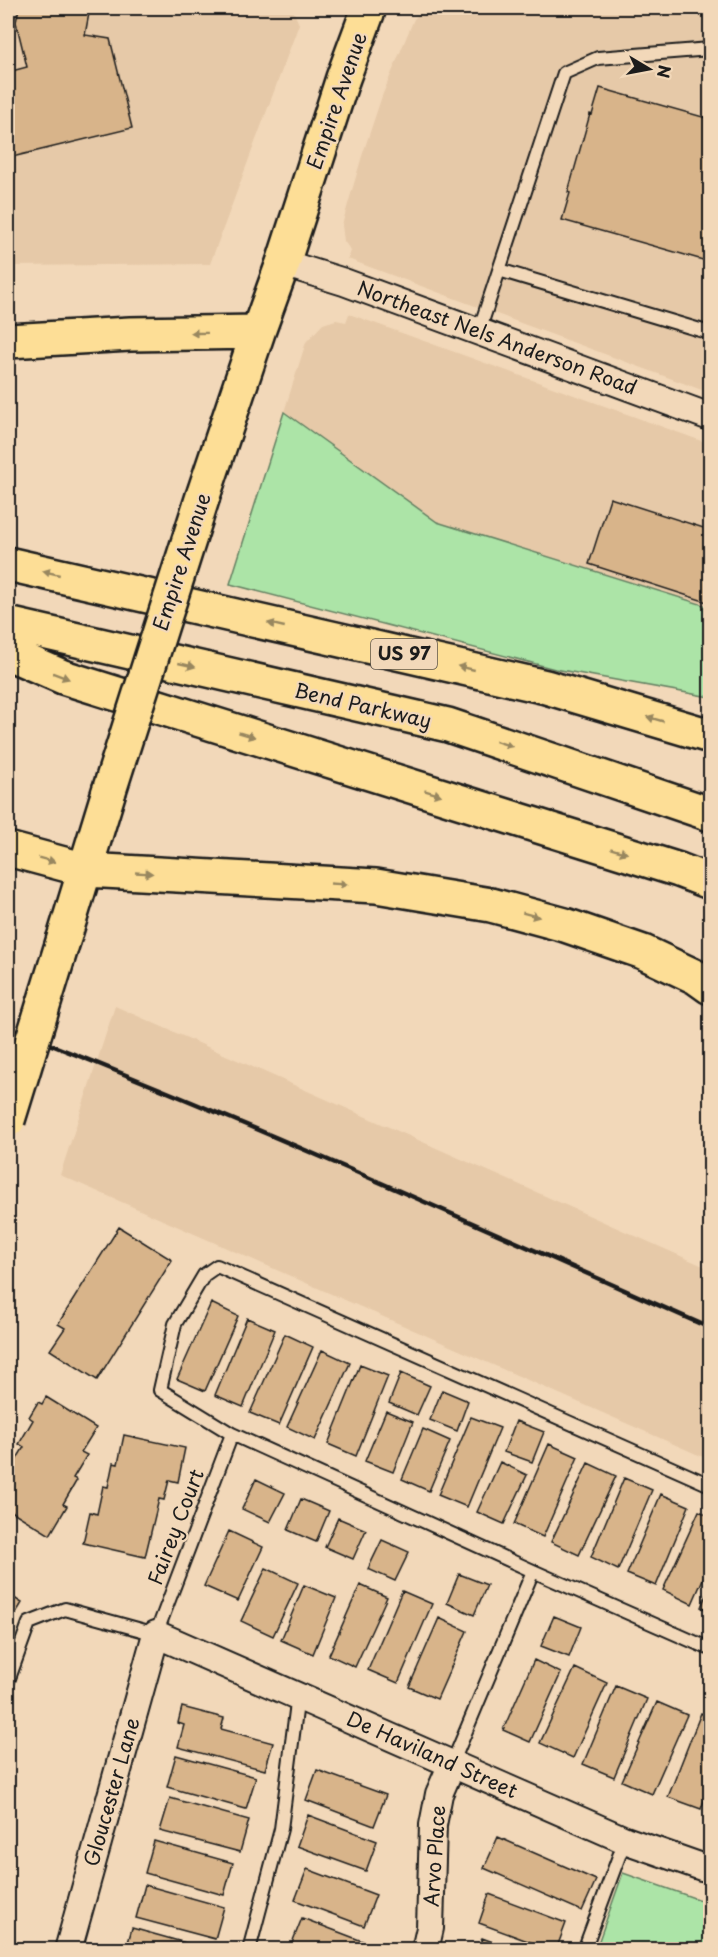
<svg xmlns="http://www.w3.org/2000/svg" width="718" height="1957" font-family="'Playpen Sans',sans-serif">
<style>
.built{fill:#e6c9a8}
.green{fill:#ace4a7;stroke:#648062;stroke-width:1.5}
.building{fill:#d8b48a;stroke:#1c1c1c;stroke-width:1.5}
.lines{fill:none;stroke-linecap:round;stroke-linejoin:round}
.lane-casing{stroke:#1c1c1c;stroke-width:16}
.street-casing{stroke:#1c1c1c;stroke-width:30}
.highway-casing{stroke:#1c1c1c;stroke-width:38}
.lane{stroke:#f2d8b9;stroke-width:12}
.street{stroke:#f2d8b9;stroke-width:26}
.highway{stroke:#fdde96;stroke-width:33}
.rail{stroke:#1c1c1c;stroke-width:4.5}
.highway-bridge-casing{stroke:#1c1c1c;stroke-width:38;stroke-linecap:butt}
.highway-bridge{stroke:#fdde96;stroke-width:33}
.oneway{fill:#98875f}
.labels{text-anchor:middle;stroke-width:4.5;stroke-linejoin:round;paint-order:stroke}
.shield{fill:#f2d8b9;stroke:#5c544b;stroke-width:1.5}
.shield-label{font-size:18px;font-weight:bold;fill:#1c1c1c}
.street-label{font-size:20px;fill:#1c1c1c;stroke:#f2d8b9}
</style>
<rect width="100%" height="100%" fill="#f2d8b9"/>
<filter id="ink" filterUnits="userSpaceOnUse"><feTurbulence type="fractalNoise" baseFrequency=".0167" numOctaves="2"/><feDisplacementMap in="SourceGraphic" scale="12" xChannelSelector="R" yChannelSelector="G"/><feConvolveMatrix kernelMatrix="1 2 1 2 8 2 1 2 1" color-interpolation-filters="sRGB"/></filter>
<g filter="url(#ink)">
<path class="built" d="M8 8H292L299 24 210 264 8 266Z
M427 8H710V393L348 259 351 251 344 241 342 225 362 156 382 96 414 19 418 15 427 13Z
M349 314 710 444V607L437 522 284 412 306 342 323 324 336 320 346 322Z
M115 1006 710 1269V1460L60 1175Z"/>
<path class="green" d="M284 412 437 522 710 607V697L555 669 230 584Z
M623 1873 700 1900 710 1902V1949H596Z"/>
<path class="building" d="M19 8H90L85 35 110 39 132 128 8 158V72L27 67 16 22Z
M600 88 710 119V262L562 220 570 193 568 192 590 114 592 115Z
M610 498 710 530V603L589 564Z
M119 1227 172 1260 97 1380 50 1350 65 1328 58 1324Z
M211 1303 238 1316 205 1391 177 1379Z
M247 1318 275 1330 243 1407 215 1395Z
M285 1334 313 1347 279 1425 250 1413Z
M322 1350 350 1363 315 1440 287 1427Z
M360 1365 388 1376 356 1456 328 1444Z
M401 1373 430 1386 417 1415 389 1403Z
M442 1390 468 1401 457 1431 430 1420Z
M46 1397 96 1428 81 1452 87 1455 73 1478 77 1480 63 1504 67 1506 50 1535 8 1509V1482L13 1474 9 1472 24 1447 19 1444 33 1420 29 1417 38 1402 42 1404Z
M386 1411 413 1422 393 1472 365 1461Z
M471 1417 500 1428 467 1507 438 1495Z
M516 1421 544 1432 532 1462 504 1452Z
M423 1429 450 1441 429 1491 402 1479Z
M124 1435 185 1448 178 1482 169 1480 164 1500 159 1499 145 1557 83 1543 90 1512 97 1514 103 1486 108 1487 113 1463 118 1464Z
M549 1444 578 1457 543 1537 514 1524Z
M500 1462 527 1475 504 1524 477 1512Z
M588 1463 616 1476 579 1555 551 1542Z
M624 1478 652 1490 618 1570 591 1557Z
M256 1479 285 1493 270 1522 242 1509Z
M661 1494 689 1506 656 1586 627 1574Z
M301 1499 329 1511 316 1542 288 1530Z
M699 1511 710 1516V1563L692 1604 663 1590Z
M338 1518 366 1530 353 1559 325 1547Z
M229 1531 263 1547 238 1601 204 1586Z
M382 1540 409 1552 395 1581 368 1569Z
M266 1568 298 1583 273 1636 241 1621Z
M459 1574 487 1585 474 1615 447 1603Z
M304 1585 336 1598 313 1654 281 1640Z
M360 1585 387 1597 355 1667 329 1655Z
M710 1586V1611L701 1607Z
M402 1591 432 1604 398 1683 368 1670Z
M8 1594 22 1603 8 1626Z
M554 1616 581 1627 569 1657 541 1646Z
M439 1618 467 1631 437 1699 409 1687Z
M534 1660 561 1673 530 1742 503 1730Z
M575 1668 607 1683 573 1758 540 1743Z
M616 1686 647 1699 614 1777 583 1764Z
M657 1702 687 1715 652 1794 622 1781Z
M182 1707 224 1718 221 1729 273 1743 265 1770 178 1747 184 1725 178 1723Z
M701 1713 710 1717V1784L701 1809 668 1797Z
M176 1755 256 1777 246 1809 167 1787Z
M317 1770 386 1795 374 1826 306 1800Z
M170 1798 249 1820 240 1852 160 1831Z
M308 1815 377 1841 366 1871 297 1846Z
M498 1837 596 1880 582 1911 484 1868Z
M154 1841 233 1863 224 1895 145 1873Z
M307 1869 376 1895 364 1926 295 1900Z
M145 1885 224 1907 215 1939 136 1918Z
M489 1894 566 1923 556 1950H552L479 1923Z
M302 1918 370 1944 368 1950 290 1948Z
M132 1928 211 1950H126Z
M482 1938 515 1950H478Z"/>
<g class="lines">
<g class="lane-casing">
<path id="lane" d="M499 270 710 333
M479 331 564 73 598 58 710 49
M710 1485 217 1266 204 1275 175 1324 160 1390 232 1434 533 1571 710 1649
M8 1681 29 1623 65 1609 156 1634 232 1434
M452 1764 533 1571
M249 1950 281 1829 298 1695
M584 1950 625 1840"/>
</g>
<g class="street-casing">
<path id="street" d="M283 263 344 282 710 417
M68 1950 156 1634 625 1840 702 1867 710 1868
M425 1950 430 1928 433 1825 439 1794 452 1764"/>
</g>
<g class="highway-casing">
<path id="highway" d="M8 341 130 334 258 332
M203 496 258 332 283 263 343 78 369 8
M8 564 546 687 710 736
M8 624 448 725 710 814
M8 653 63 677 679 870 710 882
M8 849 86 870 376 886 491 905 565 925 643 952 696 977 710 987
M64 938 109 791"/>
</g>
<use href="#lane" class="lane"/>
<use href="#street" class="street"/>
<use href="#highway" class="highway"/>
<path class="rail" d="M8 1028C245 1120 477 1225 710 1328"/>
<g class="highway-bridge-casing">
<path id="highway-bridge" d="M109 791 203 496
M8 1120 64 938"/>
</g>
<use href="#highway-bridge" class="highway-bridge"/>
</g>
<defs><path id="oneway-solid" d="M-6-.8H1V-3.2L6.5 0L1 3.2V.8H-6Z" transform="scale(1.5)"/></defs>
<g class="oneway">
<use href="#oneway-solid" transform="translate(199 333) rotate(179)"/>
<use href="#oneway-solid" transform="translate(51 573) rotate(-167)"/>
<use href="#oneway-solid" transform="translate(276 625) rotate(-167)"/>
<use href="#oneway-solid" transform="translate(187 665) rotate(13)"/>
<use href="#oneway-solid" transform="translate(466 668) rotate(-167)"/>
<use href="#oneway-solid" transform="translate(61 676) rotate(21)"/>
<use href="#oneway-solid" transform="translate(655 719) rotate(-164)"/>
<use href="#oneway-solid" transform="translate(247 735) rotate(17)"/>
<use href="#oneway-solid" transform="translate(504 744) rotate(18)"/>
<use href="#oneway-solid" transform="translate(433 793) rotate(17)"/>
<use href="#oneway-solid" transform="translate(619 851) rotate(17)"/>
<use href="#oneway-solid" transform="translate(47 860) rotate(15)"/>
<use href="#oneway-solid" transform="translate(144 873) rotate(3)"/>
<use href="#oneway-solid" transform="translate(339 884) rotate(3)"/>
<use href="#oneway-solid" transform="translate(531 915) rotate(15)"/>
</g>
</g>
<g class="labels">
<rect class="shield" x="371" y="639" width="66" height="30" rx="4.5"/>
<g class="shield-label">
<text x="404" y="660">US 97</text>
</g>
<g class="street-label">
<text transform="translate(337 101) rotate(-71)" y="7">Empire Avenue</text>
<text transform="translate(497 338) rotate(20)" y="7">Northeast Nels Anderson Road</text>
<text transform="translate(182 562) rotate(-72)" y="7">Empire Avenue</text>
<text transform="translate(363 706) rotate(13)" y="7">Bend Parkway</text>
<text transform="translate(176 1527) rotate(-69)" y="7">Fairey Court</text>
<text transform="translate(432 1755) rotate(24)" y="7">De Haviland Street</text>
<text transform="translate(112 1792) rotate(-74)" y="7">Gloucester Lane</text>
<text transform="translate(435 1856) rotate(-86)" y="7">Arvo Place</text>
</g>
</g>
<rect width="718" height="1957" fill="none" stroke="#f2d8b9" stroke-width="30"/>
<rect x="15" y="15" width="688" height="1927" fill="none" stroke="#1c1c1c" stroke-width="2" filter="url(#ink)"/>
<g transform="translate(649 69) rotate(100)" stroke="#f2d8b9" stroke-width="4.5" paint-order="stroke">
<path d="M0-4.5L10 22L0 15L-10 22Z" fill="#1c1c1c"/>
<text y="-9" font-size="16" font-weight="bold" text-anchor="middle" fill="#1c1c1c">N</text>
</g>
</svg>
